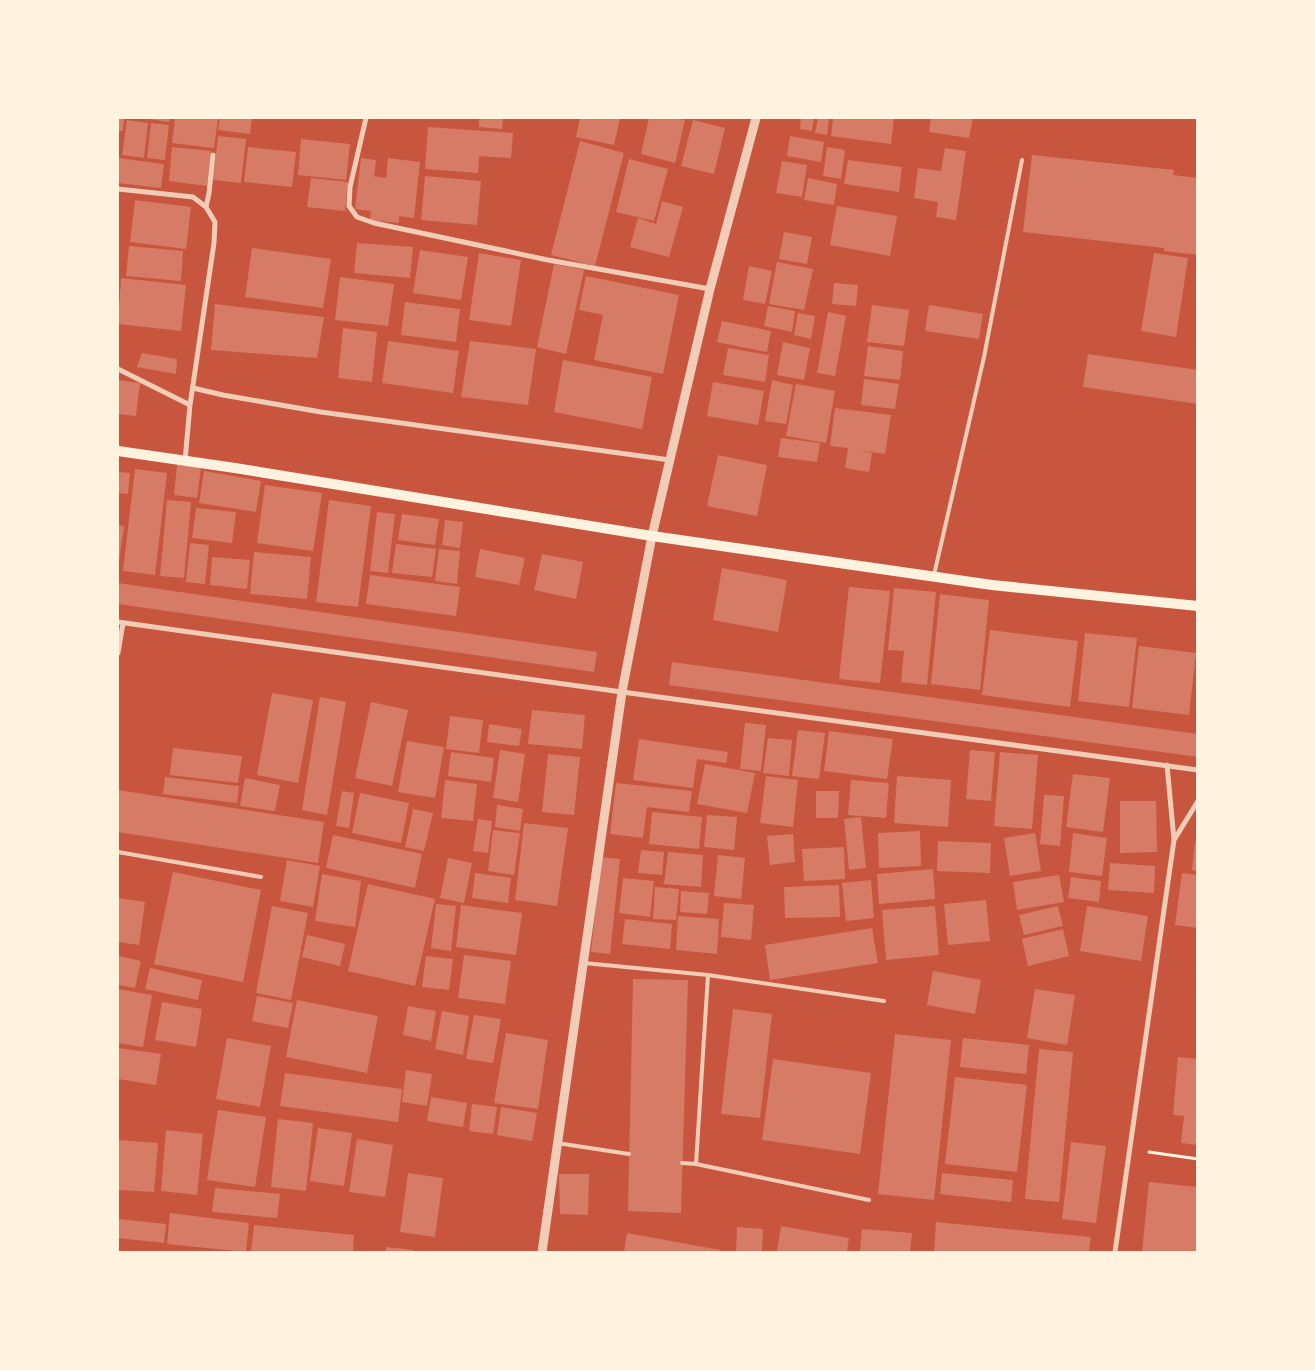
<svg xmlns="http://www.w3.org/2000/svg" width="1315" height="1370" font-family="Helvetica,sans-serif">
<style>
.building{fill:#d67c66}
.lines{fill:none;stroke-linecap:round;stroke-linejoin:round}
.path{stroke:#fff3e0;stroke-width:3}
.service{stroke:#f1ccb7;stroke-width:4}
.minor{stroke:#f1ccb7;stroke-width:5}
.tertiary{stroke:#f1ccb7;stroke-width:9}
.secondary{stroke:#fff3e0;stroke-width:10}
</style>
<rect width="100%" height="100%" fill="#c8553d"/>
<path class="building" d="M118 118H124L123 131H118Z
M143 118H170L169 122Z
M175 118H218L214 148 172 143Z
M220 118H252L250 134 218 130Z
M479 118H503L502 129 479 127Z
M580 118H620L614 145 576 137Z
M649 118H673L685 120 675 163 641 154Z
M801 118H814L812 131 800 129Z
M818 118H829L827 135 815 133Z
M833 118H894L891 144 831 136Z
M931 118H973L969 138 929 132Z
M127 120 148 123 144 158 122 155Z
M693 120 725 128 714 174 681 166Z
M151 123 169 125 165 160 147 158Z
M428 127 513 133 511 158 479 156 478 173 425 169Z
M218 136 246 139 241 183 213 180Z
M790 136 824 142 821 162 787 156Z
M301 139 350 144 346 180 298 175Z
M580 141 624 153 595 266 551 255Z
M172 147 211 151 207 186 169 181Z
M248 147 296 152 292 187 244 182Z
M827 147 845 150 841 179 823 176Z
M945 148 966 151 956 220 936 217 938 202 914 198 918 168 941 171Z
M1032 155 1174 170 1173 175 1198 178V255L1164 251V248L1023 232Z
M118 158 164 164 161 188 118 183Z
M361 158 376 160 374 176 386 178 388 158 420 162 414 218 399 216V223L370 220 371 211 355 209Z
M629 159 668 169 654 221 616 212Z
M848 160 902 167 899 192 844 184Z
M782 161 807 165 802 197 776 193Z
M425 176 481 181 477 225 421 220Z
M311 178 348 182 345 211 307 207Z
M808 178 837 184 834 205 804 200Z
M135 200 191 207 186 249 130 242Z
M662 201 683 207 669 257 630 247 638 218 656 224Z
M837 206 897 216 890 256 830 245Z
M784 232 812 237 807 264 779 259Z
M357 243 413 247 410 278 354 273Z
M129 246 183 251 181 281 126 276Z
M252 248 331 259 323 308 245 297Z
M420 250 468 257 461 300 413 293Z
M479 253 521 260 511 326 469 320Z
M1154 253 1188 258 1176 337 1141 331Z
M777 262 813 269 804 310 769 304Z
M554 264 584 270 566 354 537 347Z
M749 266 772 271 765 304 743 300Z
M586 276 679 295 663 374 594 360 603 315 579 310Z
M340 277 394 284 388 326 335 320Z
M121 278 186 285 181 331 118 324Z
M834 283 858 285 856 306 832 304Z
M405 302 460 309 456 342 401 335Z
M215 304 324 317 317 358 211 350Z
M872 305 909 310 904 346 867 342Z
M929 305 983 314 979 339 925 331Z
M768 306 795 311 792 332 764 326Z
M828 312 846 316 835 376 817 373Z
M798 313 815 316 811 339 794 335Z
M722 321 771 331 767 352 717 342Z
M343 328 377 332 372 382 338 378Z
M388 341 459 351 453 393 382 383Z
M470 341 536 349 528 405 461 397Z
M783 342 810 348 804 380 777 375Z
M868 346 903 351 900 380 864 376Z
M728 348 769 355 765 382 723 375Z
M142 353 177 359 176 374 137 367Z
M1088 354 1198 370V404L1083 387Z
M563 360 652 377 642 429 554 412Z
M864 379 899 384 895 409 861 405Z
M118 380 140 383 136 416 118 414Z
M772 380 793 385 786 424 765 421Z
M713 382 764 391 758 425 707 416Z
M796 384 835 391 826 443 786 436Z
M835 408 891 415 885 454 855 450 872 453 869 472 845 468 848 448 830 446Z
M781 438 820 443 817 462 778 457Z
M718 455 767 465 757 516 707 506Z
M177 465 201 467 197 498 174 495Z
M135 469 167 473 155 575 123 571Z
M204 471 261 481 256 512 199 503Z
M118 472 130 473 128 494 118 493Z
M265 485 322 493 313 551 257 543Z
M167 500 191 502 184 578 160 576Z
M329 500 371 506 358 607 316 602Z
M196 508 236 512 232 543 192 538Z
M377 512 395 514 388 573 370 571Z
M402 514 439 519 435 545 398 540Z
M445 520 463 522 460 548 442 545Z
M118 525 124 526 119 561H118Z
M190 543 209 545 205 584 186 582Z
M396 544 436 549 432 577 392 573Z
M439 549 460 551 457 584 435 581Z
M480 549 525 558 519 585 475 577Z
M254 552 311 557 307 599 250 594Z
M542 554 583 562 576 599 534 590Z
M212 557 250 560 247 589 210 585Z
M722 568 787 580 778 632 713 620Z
M370 575 460 587 456 616 366 604Z
M118 583 597 652 594 672 118 604Z
M849 587 890 591 880 683 839 679Z
M894 588 936 592 927 685 901 682 904 651 888 650Z
M940 594 989 600 980 690 931 684Z
M990 630 1078 641 1070 707 982 695Z
M1085 633 1137 638 1129 707 1078 701Z
M1139 646 1196 653 1189 715 1132 708Z
M672 662 1198 734V757L669 685Z
M272 693 313 700 298 783 257 775Z
M320 697 346 702 327 815 302 810Z
M371 702 408 710 392 786 355 778Z
M532 710 585 715 582 749 528 744Z
M450 716 483 720 479 753 446 749Z
M745 723 766 725 761 771 740 769Z
M489 724 522 729 519 746 487 742Z
M798 730 825 733 819 779 792 776Z
M829 731 893 739 887 779 824 771Z
M768 738 792 740 789 776 763 773Z
M639 739 728 752 726 763 697 759 693 788 633 780Z
M407 741 444 747 435 798 398 792Z
M173 748 242 756 238 783 170 775Z
M500 750 525 754 518 802 493 798Z
M970 750 995 752 991 801 966 799Z
M451 752 494 758 491 782 448 776Z
M1000 752 1038 755 1032 829 994 826Z
M548 754 580 757 574 815 542 812Z
M705 764 755 773 747 813 697 804Z
M1073 774 1110 778 1103 832 1066 827Z
M766 776 798 780 793 827 760 823Z
M897 776 951 780 948 827 894 823Z
M165 777 239 786 237 803 163 794Z
M245 778 280 785 275 811 240 806Z
M445 780 477 784 473 821 441 818Z
M851 780 889 783 886 818 848 815Z
M616 783 692 791 689 812 647 807 643 838 610 834Z
M118 790 324 822 318 863 118 832Z
M342 791 354 793 349 828 336 826Z
M816 791H839L838 818H816Z
M360 793 409 803 401 843 352 833Z
M1044 795 1064 796 1060 846 1040 844Z
M1120 801H1156L1157 852 1120 853Z
M497 805 523 809 520 831 495 827Z
M413 809 433 813 424 851 405 847Z
M652 812 702 817 699 849 649 844Z
M707 815 737 817 734 850 704 847Z
M861 817 866 868 849 870 844 819Z
M478 819 492 821 488 853 473 851Z
M524 823 568 828 557 906 515 900Z
M493 830 520 833 514 875 488 871Z
M920 831 921 866 879 868 878 833Z
M1035 833 1041 871 1010 876 1004 838Z
M1073 833 1107 838 1102 876 1069 872Z
M793 834 795 862 770 865 767 836Z
M333 835 422 854 415 888 326 868Z
M938 841 991 843 990 873 937 871Z
M1195 842H1198V871L1192 870Z
M844 847 845 879 804 881 802 849Z
M641 850 664 852 662 875 638 873Z
M668 852 703 855 701 887 664 884Z
M718 855 745 858 741 899 714 896Z
M601 857 620 859 610 954 591 952Z
M448 858 472 863 464 903 440 898Z
M287 860 320 866 313 907 280 901Z
M1110 863 1155 866 1154 893 1108 890Z
M933 869 935 899 879 904 877 874Z
M173 872 261 890 243 982 154 964Z
M475 873 511 878 508 903 472 898Z
M1182 873 1198 875V928L1175 925Z
M322 874 361 881 355 927 315 921Z
M1059 875 1064 902 1017 910 1013 882Z
M1071 877 1101 881 1099 902 1068 898Z
M623 878 654 881 650 917 619 913Z
M871 880 874 918 846 921 842 883Z
M368 884 435 899 415 986 348 971Z
M839 885 840 917 785 918 784 887Z
M655 887 679 889 676 920 653 919Z
M681 891 709 893 707 914 680 912Z
M118 898 145 902 139 945 118 942Z
M986 900 990 941 948 945 944 904Z
M724 903 754 905 751 940 721 937Z
M436 904 456 906 451 951 431 948Z
M461 905 522 913 516 955 456 947Z
M272 906 308 913 291 1000 256 993Z
M935 906 939 955 886 960 882 910Z
M1058 906 1063 926 1024 935 1019 915Z
M1087 906 1148 916 1141 961 1080 951Z
M678 916 719 919 717 954 676 950Z
M625 919 672 924 670 949 622 944Z
M872 928 878 963 770 980 765 945Z
M1063 929 1069 956 1028 966 1022 939Z
M307 935 345 944 340 966 302 957Z
M464 955 511 961 505 1004 458 998Z
M118 956 141 961 135 988 118 985Z
M426 956 453 959 449 990 422 987Z
M150 968 202 980 198 1000 145 989Z
M933 971 981 980 975 1014 927 1005Z
M633 979 688 980 681 1213 628 1211Z
M118 989 152 995 143 1047 118 1043Z
M1035 989 1075 995 1067 1045 1027 1038Z
M257 996 293 1003 288 1028 252 1021Z
M297 1000 378 1016 367 1073 286 1057Z
M162 1002 202 1009 196 1047 155 1040Z
M408 1006 436 1011 431 1041 403 1035Z
M733 1009 772 1014 760 1118 721 1114Z
M442 1011 469 1016 463 1055 435 1049Z
M474 1015 501 1019 493 1063 466 1059Z
M506 1033 548 1040 538 1109 494 1103Z
M895 1034 951 1040 934 1200 878 1194Z
M227 1038 271 1046 260 1107 216 1099Z
M963 1038 1029 1045 1026 1074 960 1067Z
M118 1048 161 1054 156 1085 118 1079Z
M1039 1049 1073 1052 1059 1202 1025 1199Z
M1178 1057 1198 1059V1145L1181 1143 1184 1116 1173 1115Z
M773 1059 871 1073 860 1154 762 1140Z
M406 1070 432 1074 427 1106 402 1102Z
M285 1073 402 1089 398 1122 280 1106Z
M955 1077 1027 1085 1017 1172 945 1164Z
M431 1097 467 1103 463 1127 427 1121Z
M472 1104 497 1107 493 1134 469 1131Z
M501 1107 537 1113 532 1141 497 1135Z
M218 1110 266 1117 255 1187 207 1180Z
M278 1119 313 1123 306 1191 271 1187Z
M318 1128 352 1133 344 1186 310 1181Z
M166 1130 203 1134 197 1195 161 1191Z
M357 1139 393 1145 385 1197 349 1192Z
M118 1140 158 1143 154 1192 118 1190Z
M1071 1142 1106 1146 1096 1223 1062 1219Z
M408 1173 443 1178 435 1237 400 1232Z
M942 1173 1013 1180 1011 1202 940 1194Z
M559 1174H589L588 1215 560 1214Z
M1149 1182 1198 1187V1252H1142Z
M215 1188 280 1194 277 1218 212 1212Z
M170 1213 249 1223 246 1252 167 1244Z
M118 1219 166 1224 164 1243 118 1238Z
M936 1222 1091 1237 1089 1252H934Z
M254 1225 354 1235 353 1252H251Z
M781 1226 849 1238 847 1252H777Z
M737 1227 763 1229 762 1252H736Z
M862 1229 912 1233 910 1252H860Z
M627 1233 720 1250V1252H624Z
M386 1247 414 1250V1252H386Z"/>
<g class="lines">
<path class="path" d="M1149 1152 1198 1159"/>
<path class="service" d="M934 575 984 357 1022 160
M118 852 261 877
M584 963 708 975 884 1001
M708 975 696 1164 869 1200
M557 1143 629 1154
M682 1163 696 1164"/>
<path class="minor" d="M366 118 350 187 349 206 357 217 374 223 548 260 710 289
M118 189 193 197 206 207 215 222 214 243 190 405 185 461
M206 207 209 193 213 155
M118 369 190 405
M193 388 223 395 321 412 670 460
M118 622 622 692 1198 770
M118 653 123 623
M1174 840 1198 801
M1115 1252 1174 840 1167 765"/>
<path class="tertiary" d="M542 1252 622 692 652 536 710 289 756 118"/>
<path class="secondary" d="M118 451 235 468 652 536 992 585 1198 606"/>
</g>
<rect width="1315" height="1370" fill="none" stroke="#fff3e0" stroke-width="238"/>
</svg>
